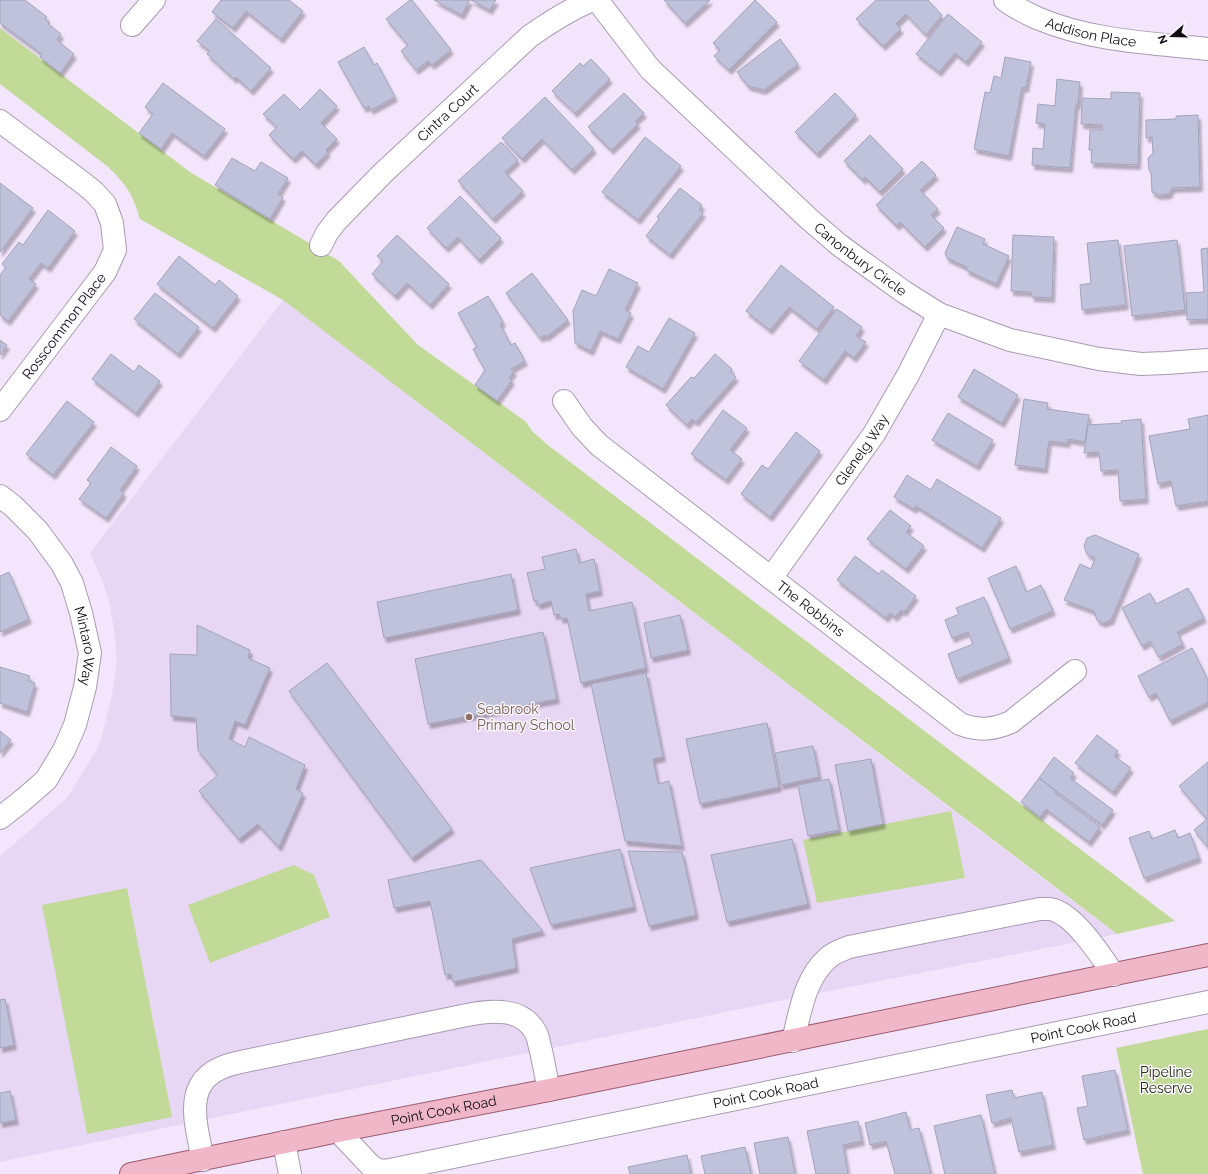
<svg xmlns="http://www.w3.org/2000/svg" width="1208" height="1174" font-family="Raleway,sans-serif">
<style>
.built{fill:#e8d7f4}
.green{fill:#c1da98}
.building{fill:#c0c2db;stroke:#a1a4bb;filter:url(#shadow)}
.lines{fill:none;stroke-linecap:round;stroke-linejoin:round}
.minor-casing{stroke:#a89bb1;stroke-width:24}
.major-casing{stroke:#9a5c71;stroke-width:24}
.minor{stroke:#fff;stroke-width:22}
.major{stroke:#efb7c8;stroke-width:22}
.education-dot{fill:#8d6e63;stroke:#faf7fc;stroke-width:1.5}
.labels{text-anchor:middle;stroke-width:3;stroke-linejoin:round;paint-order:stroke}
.street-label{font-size:14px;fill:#110c14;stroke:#faf7fc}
.education-label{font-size:14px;fill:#785e54;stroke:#faf7fc;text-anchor:start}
.park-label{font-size:14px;fill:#232e0c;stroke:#faf7fc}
</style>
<defs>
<filter id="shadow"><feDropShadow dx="2.5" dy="4.5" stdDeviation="1" flood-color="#0004"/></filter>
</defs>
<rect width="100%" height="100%" fill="#f3e5fc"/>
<path class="built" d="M283 300 1038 875 1117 934 774 1002 0 1162V856L67 798 99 746 101 739 112 696 117 664 115 635 110 605 102 580 90 553Z"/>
<path class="green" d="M0 28 190 172 339 261 418 345 525 421 533 432 549 446 1175 921 1117 934 283 300 140 219C132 193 127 185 107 166L0 84Z
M951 811 965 878 817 903 803 840Z
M294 865 314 875 330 917 210 963 188 905Z
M127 888 172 1117 87 1134 42 905Z
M1208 1029V1174H1143L1116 1048Z"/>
<path class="building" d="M0 0H25L47 17 45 19 50 23 48 24 61 34 57 40 74 54 60 73 40 57 42 54 0 23Z
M221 0H289L303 11 281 39 246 11 233 28 212 12Z
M410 0H412L451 50 432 65 428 61 416 70 401 51 408 45 386 19Z
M434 0H470L462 15Z
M471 0H496L490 10Z
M664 0H710L685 23Z
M755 0 777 22 729 70 714 56 720 50 713 43Z
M876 0H928L942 15 926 35 906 14 896 24 901 29 883 46 856 19Z
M948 14 982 42 966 62 955 53 939 72 916 54Z
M216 19 271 68 251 91 236 77 234 79 207 54 210 51 197 41Z
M780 39 798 64 764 90 748 86 737 72Z
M364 47 374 65 377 63 395 97 371 110 369 106 364 108 338 62Z
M1005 57 1031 62 1026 88 1022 87 1009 156 974 149 985 92 990 93 994 76 1001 78Z
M591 59 610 79 575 113 552 91 580 63 583 66Z
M1057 79 1080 82 1078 105 1076 104 1070 168 1032 165 1033 148 1043 149 1045 124 1036 123 1038 104 1055 106Z
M163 83 225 129 204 156 172 133 161 149 139 133 153 114 145 107Z
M320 89 337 106 321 123 337 139 326 150 328 152 316 165 302 151 293 159 269 135 277 127 263 114 284 94 300 110Z
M1111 92 1140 93 1138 165 1091 163 1092 150H1089L1090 130H1102V125L1081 124 1082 98 1111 99Z
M624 93 644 113 635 121 638 124 611 150 588 127Z
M835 93 856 115 817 154 795 132Z
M545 97 594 149 572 170 542 139 522 159 502 138Z
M1198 115 1200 187 1172 188 1169 194 1158 195 1152 192 1151 173 1149 170 1148 158 1153 153 1152 137 1146 138V120L1176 119V116Z
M870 135 903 169 880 192 865 177 863 180 844 161Z
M645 137 681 166 638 220 602 192Z
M501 142 518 160 505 172 523 191 493 219 458 181Z
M232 158 255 171 261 162 288 178 278 194 283 197 270 219 215 185Z
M922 161 936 175 920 190 938 209 931 215 944 228 925 247 900 222 897 226 876 205Z
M0 183 33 208 0 252Z
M680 188 702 205 699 210 703 213 670 255 646 236 659 219 657 217Z
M460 196 501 238 479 260 458 237 446 248 427 228Z
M48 210 75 231 48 268 41 263 29 279 36 284 8 321 0 315V275L6 267 2 264 19 242 23 245Z
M957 227 985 239 983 244 1009 256 996 284 966 270 967 267 947 258 945 253Z
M397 235 449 284 430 305 407 283 395 296 372 274 383 261 377 256Z
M1013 235 1054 237 1052 298 1032 297 1031 292 1011 291Z
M1118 240 1126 305 1082 310 1080 285 1091 283 1087 243Z
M1177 240 1185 310 1132 316 1124 246Z
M1208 248V319L1187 320 1186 293 1204 292 1201 249Z
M179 256 215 285 219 280 238 296 213 328 157 284Z
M781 265 834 307 817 329 789 307 770 330 746 311Z
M609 269 638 283 625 310 631 313 618 339 600 331 591 351 575 343 573 311 582 290 596 296Z
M532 273 568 320 546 337 545 335 540 338 506 293Z
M155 293 199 327 178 354 134 319Z
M488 296 503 322 500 324 511 345 515 343 525 361 511 369 514 371 509 378 512 380 497 401 475 385 485 370 473 349 477 347 458 313Z
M837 309 862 327 856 336 866 342 854 358 845 351 824 380 799 361Z
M669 318 695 333 663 389 626 367 638 346 649 352Z
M0 340 7 345 0 355Z
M111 354 134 372 139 365 160 381 136 413 92 379Z
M715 354 732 369 730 372 736 377 696 422 692 419 687 425 666 405 691 377 694 378Z
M974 369 1018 395 1002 423 958 397Z
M1024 399 1048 403 1047 409 1089 415 1085 442 1068 439 1067 443 1049 441 1045 469 1015 465Z
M67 401 94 422 53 475 26 454Z
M723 410 747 428 730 450 742 459 726 480 691 454Z
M948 413 993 440 977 466 932 440Z
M1208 415V501L1176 506 1171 481 1158 484 1149 436 1190 429 1188 419Z
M1141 419 1146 499 1120 501 1118 470 1101 471 1099 452 1084 453 1088 425 1122 423 1121 421Z
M796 432 820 451 770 517 741 494 762 465 768 469Z
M111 447 137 466 120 490 124 493 106 518 79 499 91 483 87 480Z
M907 475 931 490 937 479 1001 518 982 548 916 506 914 509 894 497Z
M890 510 911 526 906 532 924 546 906 569 867 539Z
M1095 535 1139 554 1111 620 1103 623 1097 620 1094 611 1064 600 1080 564 1091 569 1095 558 1087 554 1084 546 1087 538Z
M576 549 579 563 594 559 600 591 586 594 589 611 632 602 646 668 581 683 567 618 561 619 559 614 554 615 551 601 538 605 537 601H534L527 573 545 569 542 557Z
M855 556 879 574 882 570 916 596 904 612 901 610 895 617 890 613 886 618 837 580Z
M1016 566 1026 592 1041 585 1053 611 1010 629 988 578Z
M9 572 29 619 0 632V576Z
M511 574 518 610 384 638 377 602Z
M1188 588 1204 618 1177 632 1183 644 1159 657 1150 641 1142 646 1122 608 1150 593 1156 604Z
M984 597 1009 658 957 679 948 654 973 644 968 632 952 638 945 620 959 614 956 608Z
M680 615 688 650 651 658 644 623Z
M197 625 250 650 248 658 270 668 245 725 235 721 229 739 245 747 249 737 305 765 296 789 303 793 279 847 258 824 239 839 199 791 218 775 198 750 196 718 171 716 170 654 197 655Z
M543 632 557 699 428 724 415 659Z
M1192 648 1208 680V702L1170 721 1156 693 1149 697 1138 676Z
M327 663 452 829 412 858 289 691Z
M0 667 30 676 28 681 35 683 27 712 0 703Z
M646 673 663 757 653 759 658 784 669 781 682 846 625 841 591 684Z
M767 723 779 787 700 804 686 739Z
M0 731 11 740 0 753Z
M1097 735 1118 751 1114 756 1131 768 1113 792 1075 763Z
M813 746 819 777 781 785 775 753Z
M1054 757 1074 773 1070 778 1113 810 1102 825 1039 778Z
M871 759 883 824 848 831 835 765Z
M1208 762V847L1194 830 1207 819 1179 786Z
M1039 778 1056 791 1055 793 1100 827 1089 842 1046 809 1040 817 1021 802Z
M829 779 839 830 808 836 798 785Z
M1175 830 1178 838 1190 833 1199 858 1144 878 1129 838 1149 831 1152 839Z
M792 839 808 904 727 922 711 855Z
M620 849 634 907 551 925 530 868Z
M628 851 682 852 696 915 649 926Z
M481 860 543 931 512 939 516 968 453 982 451 974 445 975 430 901 394 908 388 880Z
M5 999 14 1045 0 1048V1000Z
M1115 1070 1128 1130 1084 1140 1077 1108 1088 1106 1082 1076Z
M1012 1090 1014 1098 1042 1092 1053 1145 1019 1152 1011 1118 992 1123 986 1095Z
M10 1091 16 1120 0 1123V1093Z
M906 1112 910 1130 919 1128 931 1174H895L886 1141 870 1145 865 1123Z
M981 1115 995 1174H945L934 1126Z
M858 1121 862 1141 843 1145 848 1174H816L807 1131Z
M788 1137 795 1174H760L754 1143Z
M745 1147 751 1174H705L701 1156Z
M687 1155 691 1174H630L628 1167Z"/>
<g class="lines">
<g class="minor-casing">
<g id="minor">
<path id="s1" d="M597 0 650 69 809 219 838 244 861 261 904 292 939 314 1010 340 1099 359 1141 364 1166 363 1208 360"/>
<path id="s2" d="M1005 0C1014 7 1026 13 1037 18 1091 41 1150 43 1208 49"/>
<path d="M132 25 154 0"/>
<path d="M0 121 83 183 94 192 105 204 112 223 115 250 105 272 0 410"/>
<path id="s3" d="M321 245 327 233 337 220 383 173 530 36C550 22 569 10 592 0"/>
<path id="s4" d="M564 401 582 427 599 445 960 724C979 731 993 730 1011 722L1075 671"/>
<path id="s5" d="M0 496 13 506 38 531 62 564 72 583 81 613 90 653 85 687 75 725 64 750 46 780 23 800 0 818"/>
<path id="s6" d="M771 578 874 434 908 375 939 314"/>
<path d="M793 1041C800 1012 805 977 829 957 835 952 842 950 849 947L1040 909C1043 909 1047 909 1050 909 1074 913 1101 956 1114 975"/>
<path id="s7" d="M338 1131 371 1166 378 1170 385 1171 1208 1002"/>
<path d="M284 1142 290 1174"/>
<path d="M203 1160C195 1119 180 1076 236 1063L467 1015C491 1010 523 1007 536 1033 539 1039 539 1045 541 1051 544 1064 546 1077 549 1090"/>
</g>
</g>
<g class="major-casing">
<g id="major">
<path id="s8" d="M131 1174 338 1131 549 1090 1208 955"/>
</g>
</g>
<use href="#minor" class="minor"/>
<use href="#major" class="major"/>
</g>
<circle class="education-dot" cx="469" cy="717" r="4"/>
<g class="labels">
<g class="street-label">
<text dy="5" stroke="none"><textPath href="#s2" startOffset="93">Addison Place</textPath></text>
<text dy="5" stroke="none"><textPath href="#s3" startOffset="184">Cintra Court</textPath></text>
<text dy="5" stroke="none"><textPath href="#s1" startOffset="371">Canonbury Circle</textPath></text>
<text transform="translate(64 326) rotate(-53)" y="5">Rosscommon Place</text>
<text dy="5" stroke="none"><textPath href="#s6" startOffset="157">Glenelg Way</textPath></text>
<text dy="5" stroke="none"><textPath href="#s4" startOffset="324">The Robbins</textPath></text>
<text dy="5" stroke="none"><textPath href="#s5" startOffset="179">Mintaro Way</textPath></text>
<text dy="5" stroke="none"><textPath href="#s7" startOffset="776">Point Cook Road</textPath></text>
<text dy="5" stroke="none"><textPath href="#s7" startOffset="452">Point Cook Road</textPath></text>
<text dy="5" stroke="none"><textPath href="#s8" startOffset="319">Point Cook Road</textPath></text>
</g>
<g class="education-label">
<text x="477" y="714">Seabrook<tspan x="477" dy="16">Primary School</tspan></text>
</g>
<g class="park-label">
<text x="1166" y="1077">Pipeline<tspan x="1166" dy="16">Reserve</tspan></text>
</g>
</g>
<g transform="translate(1172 36) rotate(250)" stroke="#faf7fc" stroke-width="3" paint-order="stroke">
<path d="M0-3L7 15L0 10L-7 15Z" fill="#110c14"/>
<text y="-6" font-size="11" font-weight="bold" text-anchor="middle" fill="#110c14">N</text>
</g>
</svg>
